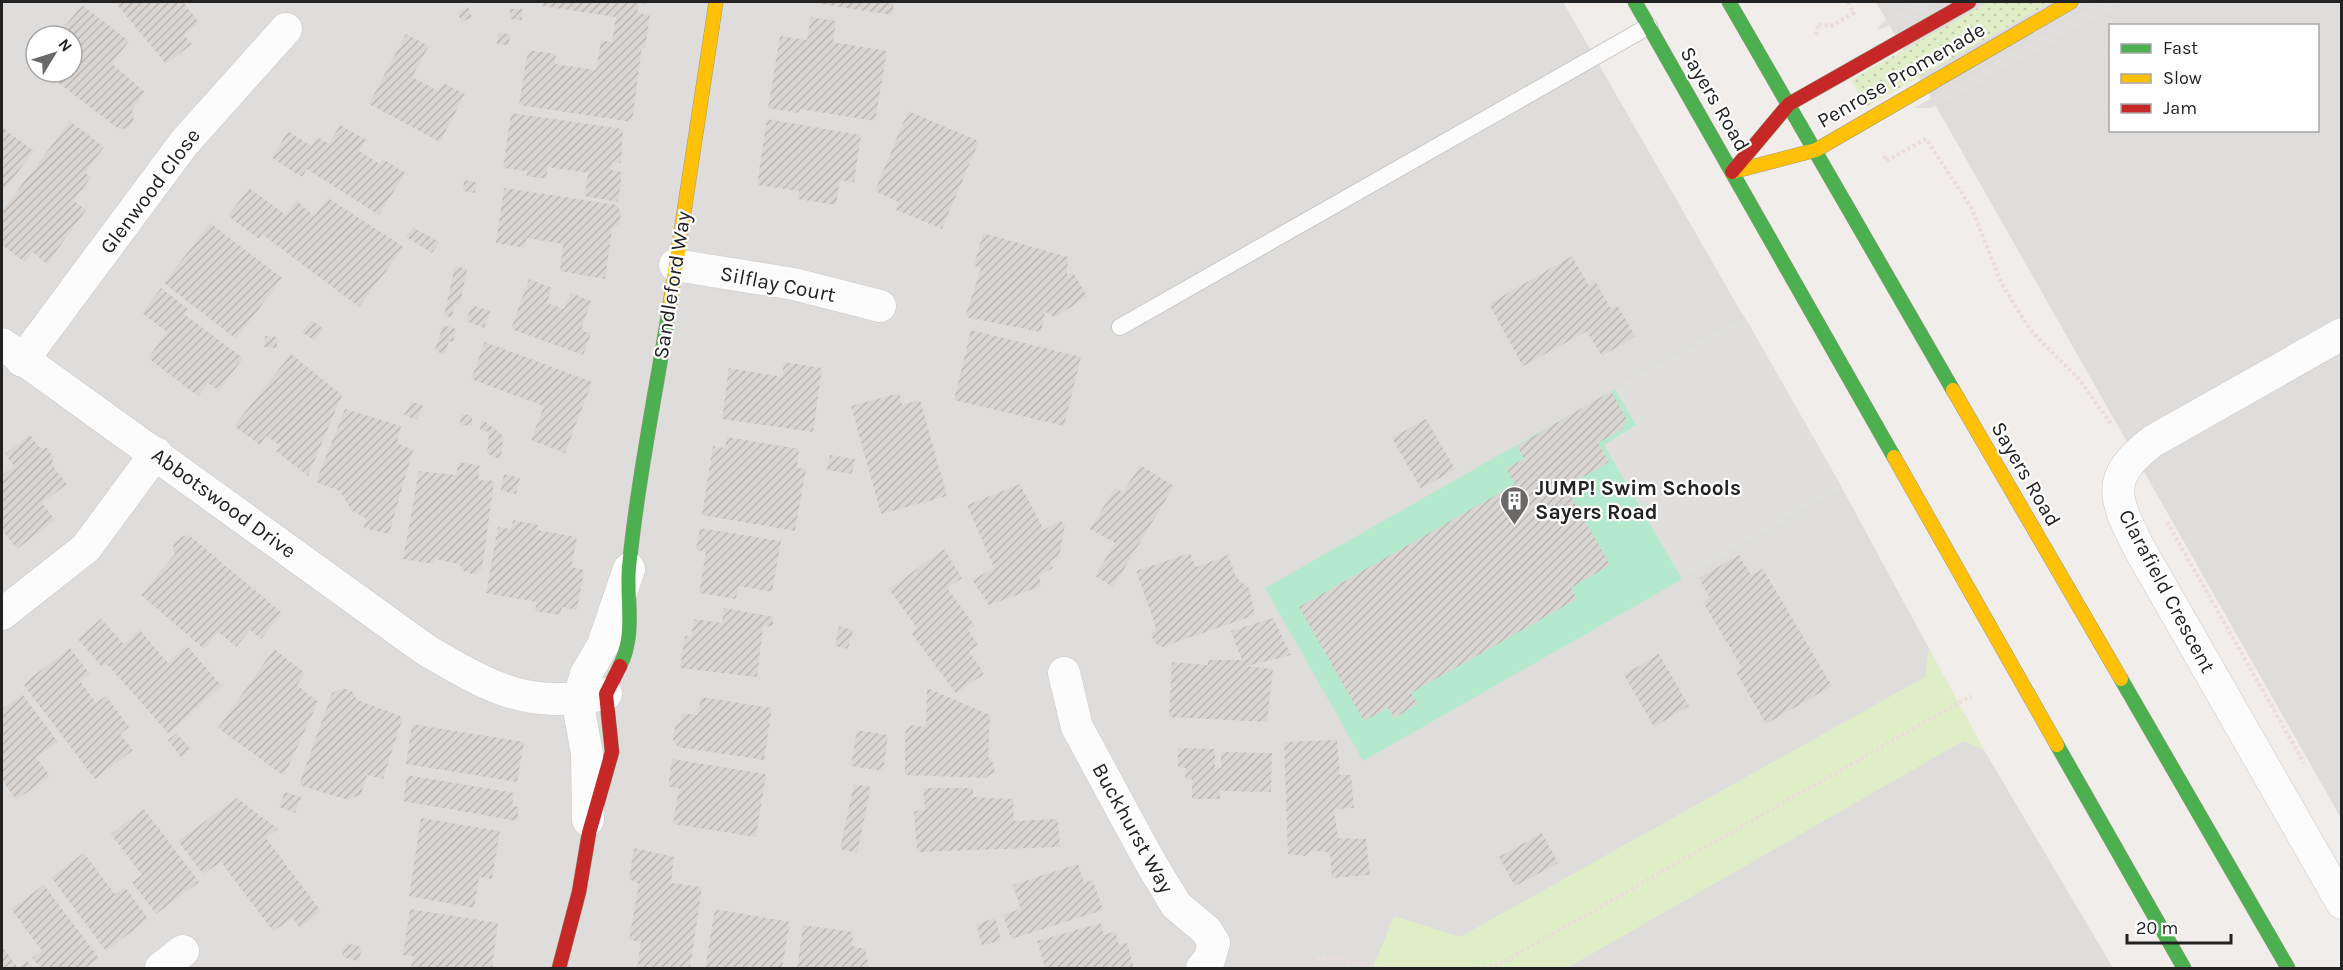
<svg xmlns="http://www.w3.org/2000/svg" width="2343" height="970" font-family="Karla,sans-serif">
<style>
.residential{fill:#dfdddc;fill-rule:evenodd}
.grass{fill:#e0eec8}
.garden{fill:url(#garden-dots)}
.pitch{fill:#b4e9cd}
.parking{fill:#e0dfde}
.building{fill:url(#building-hatch)}
.lines{fill:none;stroke-linecap:round;stroke-linejoin:round}
.lane-casing{stroke:#c9c8c6;stroke-width:18}
.street-casing{stroke:#c9c8c6;stroke-width:33}
.fast-casing{stroke:#9c9b80;stroke-width:15}
.slow-casing{stroke:#9c9b80;stroke-width:15}
.jam-casing{stroke:#9c9b80;stroke-width:15}
.path{stroke:#eddbdb;stroke-width:4;stroke-dasharray:3 3;stroke-linecap:butt}
.lane{stroke:#fdfcfc;stroke-width:16}
.street{stroke:#fdfcfc;stroke-width:32}
.fast{stroke:#4caf50;stroke-width:14}
.slow{stroke:#ffc107;stroke-width:14}
.jam{stroke:#c62828;stroke-width:14}
.labels{text-anchor:middle;stroke-width:4.5;stroke-linejoin:round;paint-order:stroke}
.street-label{font-size:21px;fill:#222;stroke:#fff}
.poi-label{font-size:21px;font-weight:bold;fill:#222;stroke:#fff;text-anchor:start}
</style>
<defs>
<pattern id="garden-dots" width="8" height="8" patternUnits="userSpaceOnUse" patternTransform="scale(1.5)"><rect width="8" height="8" fill="#e0eec8"/><path d="M2 2h.1M6 6h.1" fill="none" stroke="#c0ccac" stroke-width="1.8" stroke-linecap="round"/></pattern>
<pattern id="building-hatch" width="6" height="6" patternUnits="userSpaceOnUse" patternTransform="scale(1.5)"><rect width="6" height="6" fill="#d9d5d3"/><path d="M-1 1l2-2M0 6l6-6M5 7l2-2" fill="none" stroke="#bab7b5"/></pattern>
</defs>
<rect width="100%" height="100%" fill="#f0edea"/>
<!-- residential -->
<g class="residential">
<path d="M2,2H1563L1842,488L1984,750L2113,968H2ZM36,36H72V72H36Z"/>
<path d="M1876,2H2341V818L1949,129ZM2110,26H2318V130H2110Z"/>
</g>
<!-- grass -->
<polygon class="grass" points="1929,649 1984,750 1963,741 1567,968 1373,968 1394,916 1460,937 1925,677"/>
<!-- garden -->
<polygon class="garden" points="1989,2 2051,2 1866,107 1851,80"/>
<!-- pitch -->
<polygon class="pitch" points="1744,316 1842,488 1363,761 1265,588"/>
<!-- parking -->
<g class="parking">
<polygon points="1916,2 1938,2 1900,23 1876,30 1887,18"/>
<polygon points="2101,2 2122,2 1944,103 1930,108 1914,108"/>
<polygon points="1744,316 1842,488 1682,579 1604,445 1636,425 1615,389"/>
</g>
<!-- building -->
<g class="building">
<polygon points="115,2 183,2 199,23 184,35 192,44 166,64"/>
<polygon points="543,2 646,2 646,4 638,3 637,13 650,15 645,48 642,47 632,122 519,105 528,50 556,54 555,64 596,70 601,40 612,42 616,17 542,6"/>
<polygon points="808,2 894,2 892,15"/>
<polygon points="82,5 129,41 112,64 145,92 132,110 134,119 128,128 119,129 44,72 72,72 72,36 57,36"/>
<polygon points="468,7 472,17 462,22 457,13"/>
<polygon points="510,9 522,9 522,20 510,19"/>
<polygon points="811,17 836,21 833,42 887,51 875,121 800,109 799,113 768,108 780,36 807,40"/>
<polygon points="498,33 510,34 509,45 497,44"/>
<polygon points="406,34 429,46 412,77 438,91 443,83 465,94 440,142 369,104"/>
<polygon points="908,111 979,141 942,229 896,210 899,202 875,191"/>
<polygon points="511,113 623,129 621,163 612,162 611,170 622,172 618,202 585,196 588,173 548,167 546,179 527,176 527,171 503,168"/>
<polygon points="767,119 861,135 854,182 840,180 836,205 798,199 799,191 757,185"/>
<polygon points="70,121 104,147 85,173 91,177 74,201 86,210 47,264 33,252 25,262 2,245 2,211"/>
<polygon points="340,125 366,140 359,151 380,164 383,159 405,173 379,215 307,169 302,177 272,158 288,131 311,146 317,137 329,144"/>
<polygon points="2,127 34,151 2,192"/>
<polygon points="464,180 476,182 475,193 463,191"/>
<polygon points="249,188 286,215 296,200 314,216 328,198 404,247 359,307 262,234 259,239 228,216"/>
<polygon points="504,188 617,205 621,213 619,225 612,229 605,279 560,271 563,244 527,238 525,248 496,243"/>
<polygon points="210,223 282,278 236,339 164,283"/>
<polygon points="413,227 439,242 432,253 406,237"/>
<polygon points="983,233 1068,257 1067,275 1073,272 1087,297 1055,317 1045,312 1041,332 965,317 981,268 974,265"/>
<polygon points="1572,256 1589,286 1595,281 1611,309 1617,305 1635,336 1602,356 1587,331 1523,366 1489,304"/>
<polygon points="455,266 467,269 460,304 454,305 452,317 444,316"/>
<polygon points="529,279 552,288 547,303 564,309 571,293 591,301 581,330 591,334 583,355 511,329"/>
<polygon points="161,288 188,309 184,314 243,358 219,391 208,383 198,396 148,358 167,332 142,313"/>
<polygon points="472,305 490,311 484,328 466,321"/>
<polygon points="312,320 323,329 314,341 302,332"/>
<polygon points="443,325 456,329 453,342 449,341 444,355 435,350"/>
<polygon points="971,330 1081,357 1064,426 954,400"/>
<polygon points="265,336 277,337 277,348 264,347"/>
<polygon points="485,342 592,382 565,453 531,440 544,406 471,379"/>
<polygon points="291,354 342,395 308,476 276,451 281,446 266,436 260,445 234,426"/>
<polygon points="784,362 822,368 813,432 722,419 729,368 782,377"/>
<polygon points="1611,391 1626,418 1623,429 1598,443 1609,462 1566,487 1610,565 1571,588 1577,599 1411,693 1418,704 1394,718 1388,708 1364,721 1299,607 1515,484 1506,468 1524,459 1517,446"/>
<polygon points="899,393 902,405 920,400 947,496 881,514 851,406"/>
<polygon points="411,401 423,406 417,420 404,415"/>
<polygon points="345,409 401,426 397,443 413,450 389,534 364,528 366,518 352,511 340,491 316,482"/>
<polygon points="461,414 472,415 472,426 460,425"/>
<polygon points="482,419 503,436 501,460 487,454 489,432 480,430"/>
<polygon points="1426,419 1455,469 1421,489 1392,438"/>
<polygon points="30,435 40,448 47,448 53,457 52,465 67,484 42,503 55,520 17,549 2,530 2,475 14,466 5,454"/>
<polygon points="727,437 799,449 797,468 806,469 795,531 702,515 713,446 725,448"/>
<polygon points="830,455 855,459 852,474 827,470"/>
<polygon points="459,462 480,466 478,480 494,481 482,569 475,575 464,571 459,564 435,559 434,564 403,559 419,471 456,475"/>
<polygon points="1140,465 1174,486 1113,587 1095,576 1115,543 1090,529 1115,488 1123,492"/>
<polygon points="504,474 520,478 516,494 501,490"/>
<polygon points="1020,484 1044,530 1060,520 1065,525 1059,557 1050,561 1053,568 1039,575 1041,586 989,605 972,580 994,568 967,505"/>
<polygon points="513,520 538,525 537,530 577,537 571,567 584,570 577,610 562,607 560,615 535,611 537,602 486,593 498,527 511,529"/>
<polygon points="700,528 781,541 772,592 738,586 736,599 699,593 706,552 696,550"/>
<polygon points="189,535 282,613 261,639 250,630 236,647 218,632 204,649 141,595 175,554 173,545 180,537"/>
<polygon points="944,549 962,578 947,588 975,626 968,630 978,645 969,651 984,674 956,693 911,633 917,628 889,589"/>
<polygon points="1190,553 1196,567 1228,555 1236,577 1249,588 1255,615 1162,647 1155,643 1151,635 1156,627 1136,571"/>
<polygon points="1739,555 1751,575 1763,569 1832,686 1766,724 1736,672 1742,668 1703,602 1710,598 1699,578"/>
<polygon points="724,608 773,617 773,626 763,627 757,677 680,668 685,636 691,637 694,619 722,623"/>
<polygon points="1273,618 1291,655 1247,666 1273,669 1267,722 1169,717 1172,662 1208,665 1208,660 1242,660 1231,631"/>
<polygon points="101,619 124,644 140,630 168,663 187,646 222,686 168,733 106,663 102,667 78,639"/>
<polygon points="839,626 853,630 848,649 835,646"/>
<polygon points="70,648 90,674 80,681 96,703 106,696 129,727 120,734 133,750 95,779 23,684"/>
<polygon points="274,649 305,673 297,685 318,702 284,776 218,728"/>
<polygon points="1659,654 1689,706 1654,727 1624,675"/>
<polygon points="343,688 353,692 357,700 403,717 383,779 367,775 361,794 348,800 299,785 332,693"/>
<polygon points="927,688 990,715 988,757 993,763 995,772 985,778 905,775 905,732 911,725 926,727"/>
<polygon points="22,694 58,742 36,757 50,776 16,800 2,780 2,709"/>
<polygon points="701,697 772,708 764,760 678,747 673,740 675,727 681,721 682,713 698,715"/>
<polygon points="412,724 524,742 517,782 406,764"/>
<polygon points="857,730 888,735 883,771 851,766"/>
<polygon points="177,733 190,749 181,757 168,740"/>
<polygon points="1337,740 1340,775 1351,775 1354,808 1334,809 1338,838 1366,839 1370,875 1332,878 1330,852 1311,851 1305,856 1288,854 1284,742"/>
<polygon points="1178,748 1215,749 1215,768 1221,768 1221,752 1272,753 1271,792 1220,791 1220,799 1192,799 1192,779 1185,779 1186,768 1178,768"/>
<polygon points="672,759 766,774 756,837 673,824 679,788 668,787"/>
<polygon points="407,775 514,793 512,806 519,807 517,821 403,801"/>
<polygon points="854,784 871,787 857,853 840,849"/>
<polygon points="923,788 973,788 973,797 1013,799 1014,821 1058,819 1060,847 917,852 914,811 925,810"/>
<polygon points="285,792 301,797 295,813 279,807"/>
<polygon points="237,798 278,829 266,838 321,911 300,928 293,918 273,931 221,862 203,874 178,841"/>
<polygon points="144,809 199,882 156,914 132,882 142,875 111,834"/>
<polygon points="421,818 500,831 492,879 479,877 474,908 409,896"/>
<polygon points="1542,833 1558,863 1515,886 1499,857"/>
<polygon points="634,848 674,857 671,883 702,887 690,968 637,968 641,942 629,940 639,884 629,879"/>
<polygon points="84,853 115,894 125,887 148,919 106,951 51,877"/>
<polygon points="1078,864 1084,883 1093,880 1103,910 1011,939 1003,915 1021,909 1013,885"/>
<polygon points="44,885 99,958 85,968 41,968 32,958 42,951 11,909"/>
<polygon points="410,909 498,923 492,968 411,968 413,956 403,955"/>
<polygon points="715,909 790,922 782,968 705,968"/>
<polygon points="995,918 1001,940 982,946 976,924"/>
<polygon points="1101,923 1104,935 1115,931 1119,945 1127,943 1134,968 1045,968 1037,941"/>
<polygon points="803,925 853,932 852,946 865,949 869,968 797,968"/>
<polygon points="345,943 362,947 359,961 342,957"/>
<polygon points="2,946 18,968 27,961 33,968 2,968"/>
</g>
<g class="lines">
<defs>
<polyline id="lane" points="1120,327 1649,26"/>
<g id="street">
<polyline points="675,265 794,284 880,306"/>
<path d="M2342,334L2153,441C2104,478 2114,498 2139,548L2342,903"/>
<path d="M2,344L426,650C493,689 526,709 606,694"/>
<polyline points="22,361 184,143 286,29"/>
<polyline points="2,614 86,548 156,453"/>
<polyline points="1064,673 1077,727 1149,860 1176,905 1206,930 1214,943 1209,960 1202,968"/>
<polyline points="588,820 587,754 579,710 580,695 586,674 603,645 629,569"/>
<polyline points="161,968 183,951"/>
</g>
<g id="fast">
<polyline points="1635,2 1894,457"/>
<polyline points="1729,2 1953,390"/>
<path d="M620,666C636,633 626,601 629,567C638,479 656,391 670,304"/>
<polyline points="2121,679 2288,968"/>
<polyline points="2057,745 2184,968"/>
</g>
<g id="slow">
<polyline points="1732,172 1816,150 2071,2"/>
<polyline points="670,304 716,2"/>
<polyline points="1953,390 2121,679"/>
<polyline points="1894,457 2057,745"/>
</g>
<g id="jam">
<polyline points="1732,172 1789,104 1969,2"/>
<polyline points="559,968 579,892 589,833 612,752 606,694 620,666"/>
</g>
</defs>
<!-- lane casing -->
<use href="#lane" class="lane-casing"/>
<!-- street casing -->
<use href="#street" class="street-casing"/>
<!-- fast casing -->
<use href="#fast" class="fast-casing"/>
<!-- slow casing -->
<use href="#slow" class="slow-casing"/>
<!-- jam casing -->
<use href="#jam" class="jam-casing"/>
<!-- path -->
<g class="path">
<polyline points="1816,35 1818,24 1831,26 1854,13 1848,2"/>
<polyline points="1884,156 1886,161 1926,139 1971,207 2001,282 2017,309 2032,332 2078,378 2111,424"/>
<polyline points="2167,522 2304,763"/>
<polyline points="1317,959 1336,958 1378,968"/>
<polyline points="1477,968 1498,965 1971,696"/>
</g>
<!-- lane -->
<use href="#lane" class="lane"/>
<!-- street -->
<use href="#street" class="street"/>
<!-- fast -->
<use href="#fast" class="fast"/>
<!-- slow -->
<use href="#slow" class="slow"/>
<!-- jam -->
<use href="#jam" class="jam"/>
</g>
<!-- icons -->
<defs>
<symbol id="building-pin" viewBox="-11 -11 22 30"><path d="M0 17L-7.5 6A9.5 9.5 0 1 1 7.5 6Z" fill="#6a6968" stroke="#fff"/><path d="M-4-6H4V6H1V3H-1V6H-4ZM-2.5-4.3h1.7v1.8h-1.7ZM.8-4.3h1.7v1.8H.8ZM-2.5-1h1.7V.8h-1.7ZM.8-1h1.7V.8H.8Z" fill="#fff"/></symbol>
</defs>
<g fill-rule="evenodd">
<use href="#building-pin" x="1498" y="484" width="33" height="45"/>
</g>
<g class="labels">
<!-- street labels -->
<g class="street-label">
<text transform="translate(1901 75) rotate(-30)" y="7">Penrose Promenade</text>
<text transform="translate(1715 99) rotate(60)" y="7">Sayers Road</text>
<text transform="translate(150 191) rotate(-53)" y="7">Glenwood Close</text>
<text transform="translate(778 284) rotate(11)" y="7">Silflay Court</text>
<text transform="translate(672 285) rotate(-81)" y="7">Sandleford Way</text>
<text transform="translate(2026 474) rotate(60)" y="7">Sayers Road</text>
<text transform="translate(224 503) rotate(36)" y="7">Abbotswood Drive</text>
<text transform="translate(2167 591) rotate(62)" y="7">Clarafield Crescent</text>
<text transform="translate(1133 828) rotate(61)" y="7">Buckhurst Way</text>
</g>
<!-- poi labels -->
<g class="poi-label">
<text x="1535" y="495">JUMP! Swim Schools<tspan x="1535" dy="24">Sayers Road</tspan></text>
</g>
</g>
<!-- border -->
<rect width="2343" height="970" fill="none" stroke="#222222" stroke-width="6"/>
<!-- legend -->
<rect x="2109" y="24" width="210" height="108" fill="#ffffff" stroke="#a7a7a7" stroke-width="1.5"/>
<rect x="2121" y="44" width="30" height="9" fill="#4caf50" stroke="#a7a7a7" stroke-width="1.5"/>
<text x="2163" y="54" font-size="18" fill="#222222">Fast</text>
<rect x="2121" y="74" width="30" height="9" fill="#ffc107" stroke="#a7a7a7" stroke-width="1.5"/>
<text x="2163" y="84" font-size="18" fill="#222222">Slow</text>
<rect x="2121" y="104" width="30" height="9" fill="#c62828" stroke="#a7a7a7" stroke-width="1.5"/>
<text x="2163" y="114" font-size="18" fill="#222222">Jam</text>
<!-- north arrow -->
<g transform="translate(54 54) rotate(52)"><circle r="28" fill="#ffffff" stroke="#a7a7a7" stroke-width="1.5"/>
<path d="M0-4.5L10 22L0 15L-10 22Z" fill="#6a6968"/>
<text y="-9" font-size="16" font-weight="bold" text-anchor="middle" fill="#222222">N</text>
</g>
<!-- scale -->
<path d="M2127 934v9h104v-9" fill="none" stroke="#222222" stroke-width="3"/>
<text x="2136" y="934" font-size="18" fill="#222222" stroke="#ffffff" stroke-width="4.5" paint-order="stroke">20 m</text>
</svg>
